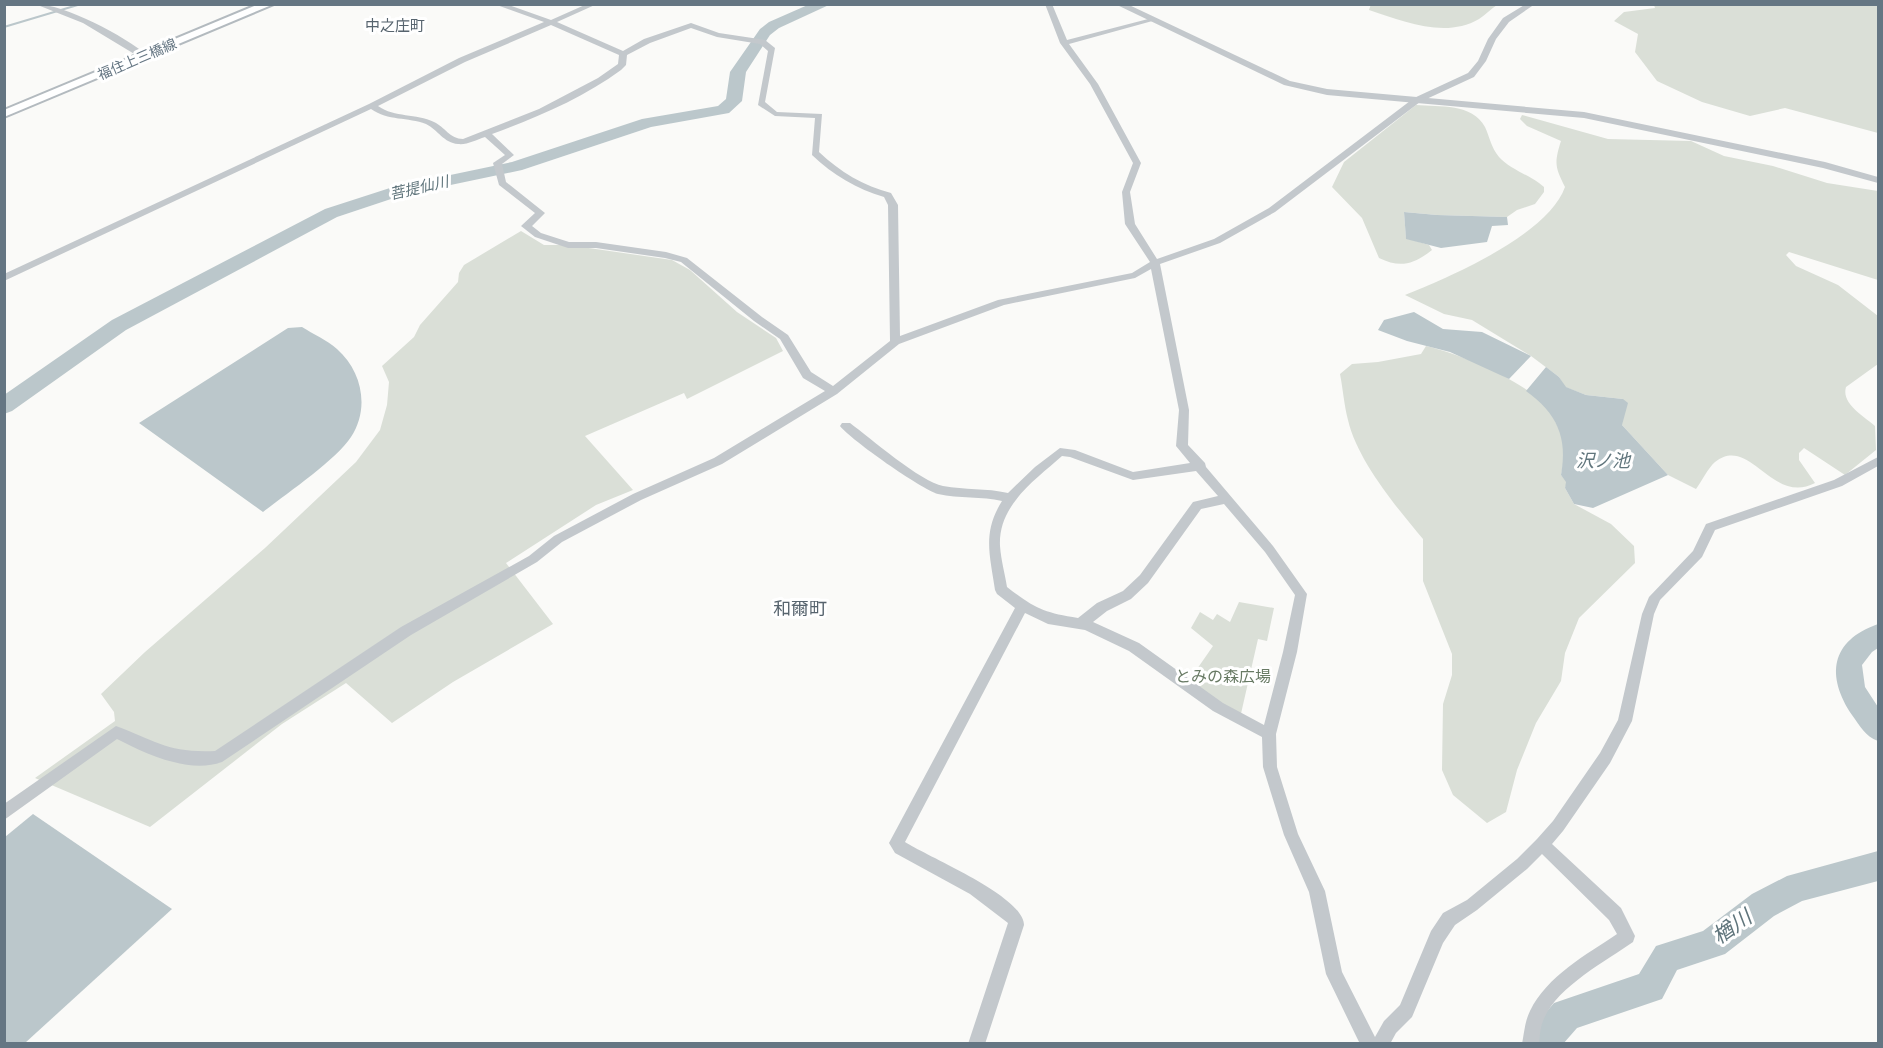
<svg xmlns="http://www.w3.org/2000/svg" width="1883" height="1048" font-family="Signika,'Noto Sans JP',sans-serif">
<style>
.green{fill:#dadfd7}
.water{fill:#bbc7cb}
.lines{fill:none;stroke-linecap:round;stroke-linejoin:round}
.stream{stroke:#bbc7cb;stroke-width:2}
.river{fill:#bbc7cb;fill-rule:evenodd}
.secondary-casing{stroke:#b3babf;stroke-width:4}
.minor{fill:#c3c8cc;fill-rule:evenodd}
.tertiary{fill:#c3c8cc;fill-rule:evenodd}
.secondary{fill:#fff;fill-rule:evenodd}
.labels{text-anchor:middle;stroke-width:6;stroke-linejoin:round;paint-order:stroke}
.far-street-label{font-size:14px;fill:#657683;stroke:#fff}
.far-neighbourhood-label{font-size:15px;fill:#57646e;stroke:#fff}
.far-water-label{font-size:15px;font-style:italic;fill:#60757c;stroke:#fff}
.park-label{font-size:16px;fill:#687a64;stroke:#fff}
.water-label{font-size:18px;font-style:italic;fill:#60757c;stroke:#fff}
.neighbourhood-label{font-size:18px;fill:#57646e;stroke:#fff}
.near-water-label{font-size:21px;font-style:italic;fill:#60757c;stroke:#fff}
</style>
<rect width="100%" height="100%" fill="#fafaf8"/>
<!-- green -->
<g class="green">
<path d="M1371,4H1497V5C1491,9 1485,15 1479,19C1445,39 1403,21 1369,10Z"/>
<polygon points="1654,5 1878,5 1878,133 1785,108 1750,116 1702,102 1657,81 1635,52 1638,34 1614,21 1624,12 1655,8"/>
<path d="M1416,105C1440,107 1472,103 1485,127C1490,138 1491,147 1499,157C1509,168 1526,174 1539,183L1544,187V192L1535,204L1517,210L1507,217L1437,215L1404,212L1406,238L1429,245L1432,250C1413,265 1400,268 1379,258L1362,218L1332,187L1344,162Z"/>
<path d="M1522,115L1608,139L1691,141L1724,156L1773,166L1827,183L1878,191V280L1789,252L1786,255L1796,266L1838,285L1878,316V364L1846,387C1841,404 1864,416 1875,426L1876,450L1845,475L1804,448L1799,453V460L1815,483C1772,506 1750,434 1715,462C1708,468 1702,481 1696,489L1668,475L1622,425L1623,399L1586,395L1565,387L1559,377L1531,356L1472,320L1444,314L1405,295C1450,277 1548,235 1565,187C1555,167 1554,163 1561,141L1527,126L1520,119Z"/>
<polygon points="521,231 544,245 568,245 672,260 690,270 737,312 776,338 783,351 687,399 684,393 585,436 633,490 596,505 506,563 553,624 453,682 392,723 346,683 282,724 150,827 35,778 115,721 114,712 101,694 145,652 265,548 356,462 380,430 387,405 389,382 382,366 414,337 420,325 458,282 459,273 464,265"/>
<path d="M1426,346C1460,354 1517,378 1542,402C1549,409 1558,425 1561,434C1566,447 1564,461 1561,475L1567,482L1565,488L1574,504L1611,524L1634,546L1635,563L1579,618L1565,653L1561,681L1536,723L1517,770L1506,812L1487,823L1453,795L1442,770L1443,704L1452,675V654L1423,581V539C1397,508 1357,460 1348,420C1344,405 1343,389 1340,374L1352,364L1378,362L1421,354Z"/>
<polygon points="1239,602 1274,608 1267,641 1258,639 1240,718 1188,682 1213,646 1191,628 1200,612 1213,620 1217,614 1230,622"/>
</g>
<!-- water -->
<g class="water">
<polygon points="1404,212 1437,215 1507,217 1508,225 1492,226 1487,242 1441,248 1406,239"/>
<polygon points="1414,312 1443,329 1482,332 1531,356 1509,379 1450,352 1407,341 1378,330 1384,320"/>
<path d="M302,327C313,334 327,340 337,349C362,371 370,408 351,437C336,460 286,494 263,512L139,423L288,328Z"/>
<path d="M1546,367L1559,377L1566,387L1586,395L1623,399L1628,403L1622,425L1668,475L1593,508L1574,504L1565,488L1566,482L1561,475C1568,438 1557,413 1526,391Z"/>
<polygon points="33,814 172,909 25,1043 5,1043 5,837"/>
</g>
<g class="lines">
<!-- stream -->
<polyline class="stream" points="4,27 81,4"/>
<!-- river -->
<g class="river">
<polygon points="810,4 831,4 779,28 770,35 746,72 742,101 729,113 651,127 522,170 403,195 337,217 126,330 12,411 4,414 4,395 112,320 325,209 393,187 512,162 642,119 718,106 726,99 730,72 760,29 769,22"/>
<path d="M1878,624V648L1872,652L1862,665L1865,687L1878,707V741C1865,736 1860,726 1852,715C1826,676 1830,641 1878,624Z"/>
<polygon points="1878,851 1878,881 1802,901 1774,916 1725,954 1677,970 1662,999 1577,1028 1563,1044 1524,1044 1529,1032 1554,1003 1639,974 1656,946 1703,931 1752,894 1787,876"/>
</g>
<defs>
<polygon id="secondary" points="259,4 274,4 4,117 4,110"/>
</defs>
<!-- secondary casing -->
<use href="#secondary" class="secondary-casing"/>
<!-- minor -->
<g class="minor">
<path d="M35,4C64,4 125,36 148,56L141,58L83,23Z"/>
<path d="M494,4H506L551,20L587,4H597L557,22L623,51L644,39L691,23L719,33L765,40L775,48L765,102L777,112L822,114L819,152C840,172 864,186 891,193L898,205L900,336L998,300L1132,273L1150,262L1125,224L1122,192L1133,163L1090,84L1060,43L1045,4H1052L1067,40L1152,18L1156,20L1069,44L1098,84L1141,163L1130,192L1135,224L1157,259L1214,239L1269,208L1414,98L1468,73L1478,61L1488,39L1503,18L1526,4H1535L1509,22L1496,39L1486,61L1474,77L1420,102L1275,212L1220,243L1160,264L1189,410L1188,445L1205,463L1206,467L1273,546L1307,594L1297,652L1276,734L1277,767L1298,834L1325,891L1342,972L1375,1037L1384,1021L1400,1005L1431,931L1443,913L1467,900L1517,859L1537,839L1553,821L1600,753L1618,720L1642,614L1649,597L1693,551L1706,524L1834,480L1878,457V466L1842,486L1715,530L1702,557L1660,600L1654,614L1632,721L1610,763L1563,831L1552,844L1621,908L1635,936L1633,942C1606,961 1555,988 1543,1021C1540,1028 1540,1036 1539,1044H1522C1524,1033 1525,1021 1530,1011C1547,976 1586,955 1617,934L1609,920L1542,854L1527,869L1477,910L1455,925L1443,943L1412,1017L1396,1033L1390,1044H1360L1326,974L1309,892L1284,835L1263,767L1262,737L1213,711L1129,651L1085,630L1048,624L1025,613L905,842C928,857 1024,896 1024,925L985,1044H968L1008,923L970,894L895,853L889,843L1015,608L997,594L995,590C990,555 982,533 1002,501C982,496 959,499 938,494C921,489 851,440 840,426L842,423H850C870,438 921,482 943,486C965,490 986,488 1008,493L1035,467L1060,448L1075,450L1133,472L1190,463L1176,446L1179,410L1151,269L1135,278L1004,305L899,344L837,394L722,464L641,500L562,542L537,562L411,635L222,762C189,774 146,754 117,739L4,820V804L116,726C156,741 168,753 215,751L401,627L529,556L554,536L633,494L714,458L825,391L803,378L780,339L754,321L681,262L665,258L596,248H568L535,237L521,226L535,213L499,185L493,163L505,155L485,137C476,140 467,145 458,144C444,143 438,130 426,124C408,117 388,121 371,109L4,281V274L369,104L459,58L544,22ZM551,25L619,55L618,64L598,78L539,109L463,139C450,139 445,127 434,122C416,113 395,118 378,106L465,62ZM691,28L717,37L760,44L768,51L758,105L775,116L815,118L812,155C833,175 857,189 884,197L888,205L890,341L833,386L811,372L788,335L762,317L687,258L666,252L596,242H569L541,233L532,226L545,213L506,182L502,164L514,155L492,134C536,118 583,98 621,70L626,65L627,55L650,43ZM1062,456L1070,457L1133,480L1196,471L1218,496L1193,502L1140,575L1123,591L1097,603L1078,618C1044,613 1034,608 1007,587C1005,574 1001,560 1000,546C998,505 1035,480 1062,456ZM1224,504L1265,552L1295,595L1283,652L1264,725L1223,703L1139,643L1093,622L1107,611L1131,599L1148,583L1201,509Z"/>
</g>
<!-- tertiary -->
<polygon class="tertiary" points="1115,4 1127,4 1290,81 1327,89 1584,112 1825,162 1878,177 1878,183 1823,168 1584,118 1327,95 1284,85"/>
<!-- secondary -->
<use href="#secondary" class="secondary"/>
</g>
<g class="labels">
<!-- far-street labels -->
<g class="far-street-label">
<text transform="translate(137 59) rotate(-23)" y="5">福住上三橋線</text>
</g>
<!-- far-neighbourhood labels -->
<g class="far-neighbourhood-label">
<text x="395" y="31">中之庄町</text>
</g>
<!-- far-water labels -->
<g class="far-water-label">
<text transform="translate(419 188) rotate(-13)" y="5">菩提仙川</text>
</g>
<!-- park labels -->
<g class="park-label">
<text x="1223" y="682">とみの森広場</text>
</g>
<!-- water labels -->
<g class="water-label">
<text x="1603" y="467">沢ノ池</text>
</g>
<!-- neighbourhood labels -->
<g class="neighbourhood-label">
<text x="800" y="615">和爾町</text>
</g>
<!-- near-water labels -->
<g class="near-water-label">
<text transform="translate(1732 927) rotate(-35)" y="7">楢川</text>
</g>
</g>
<!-- border -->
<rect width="1883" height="1048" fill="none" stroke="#657683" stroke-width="12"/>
</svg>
